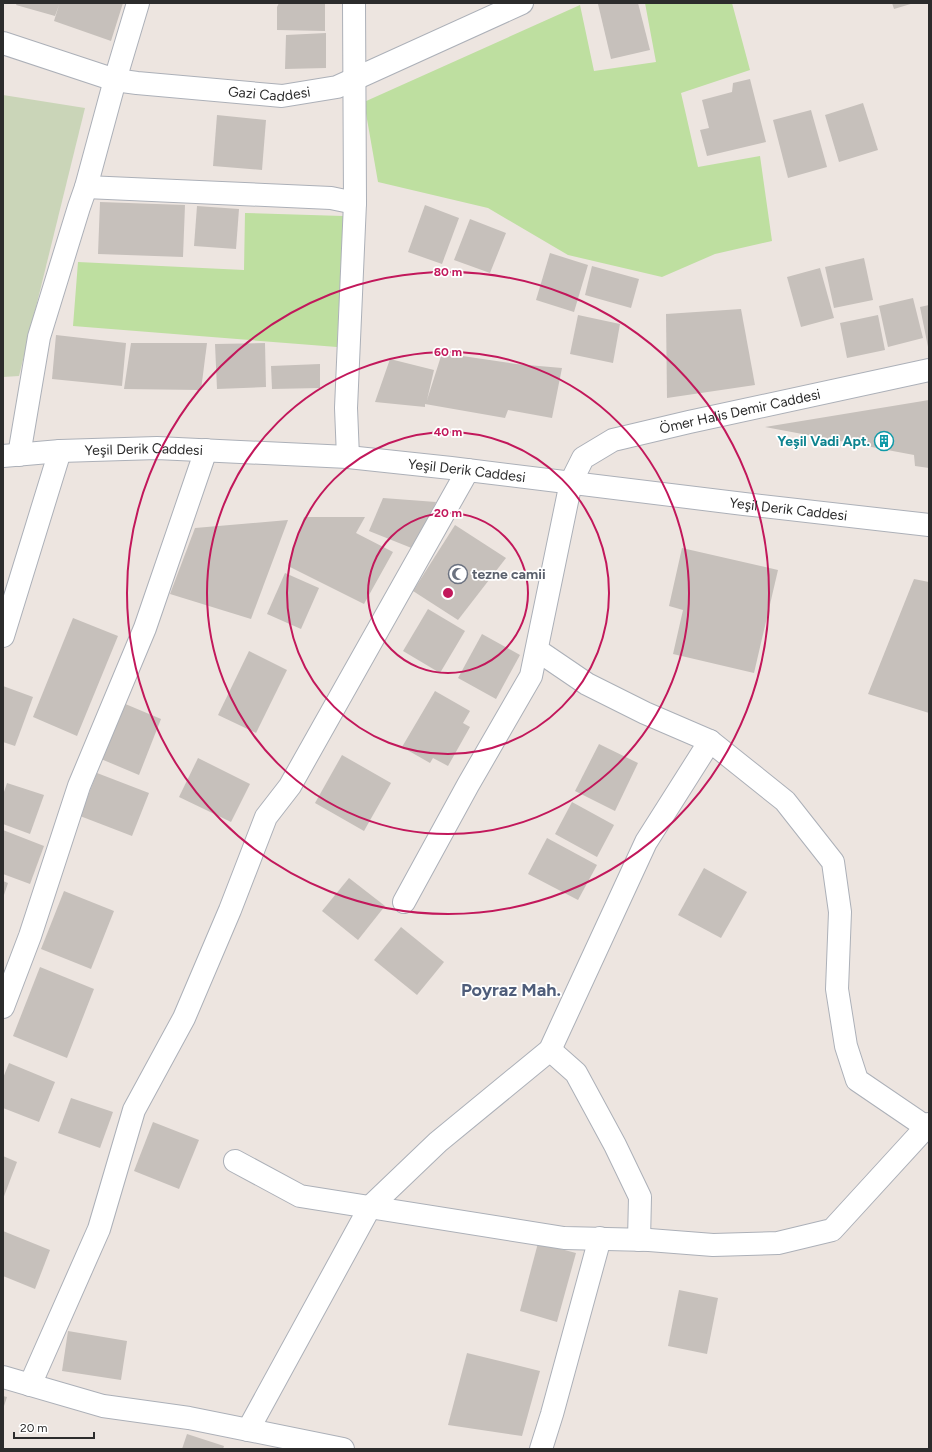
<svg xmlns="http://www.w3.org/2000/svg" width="932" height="1452" font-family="Figtree,sans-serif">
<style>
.green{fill:#bedfa0}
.cemetery{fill:#cad5b8}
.building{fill:#c6c0bb}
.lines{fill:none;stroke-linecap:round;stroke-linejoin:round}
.street-casing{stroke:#acb0b8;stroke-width:24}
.secondary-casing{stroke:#acb0b8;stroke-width:24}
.street{stroke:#fff;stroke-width:22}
.secondary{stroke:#fff;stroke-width:22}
.ring{fill:none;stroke:#c2185b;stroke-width:2}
.labels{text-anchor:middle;stroke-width:3.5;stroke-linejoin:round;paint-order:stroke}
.street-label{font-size:14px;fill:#2c2c2c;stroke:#fff}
.culture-label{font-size:14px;font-weight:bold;fill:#0d838f;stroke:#fff;text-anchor:end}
.worship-label{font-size:14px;font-weight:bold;fill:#5b616d;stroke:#fff;text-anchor:start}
.district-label{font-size:18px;font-weight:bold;fill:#4f5d7a;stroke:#fff}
.centre{fill:#c2185b;stroke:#fff;stroke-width:2}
.ring-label{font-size:12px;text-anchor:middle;font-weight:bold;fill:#c2185b;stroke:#fff;stroke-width:3.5;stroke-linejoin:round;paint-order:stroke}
</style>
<rect width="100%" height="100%" fill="#ede5e0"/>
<!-- green -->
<g class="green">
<polygon points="645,3 732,3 750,70 681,93 698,167 760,156 772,241 715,254 662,277 568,255 488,208 378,182 364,102 580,5 594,71 656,62"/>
<polygon points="245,213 343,216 337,347 73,326 78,262 244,270"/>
</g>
<!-- cemetery -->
<polygon class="cemetery" points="3,95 85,108 19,376 3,377"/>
<!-- building -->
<g class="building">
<polygon points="17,3 123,3 111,41 54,21 59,5 55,16 16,5"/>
<polygon points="279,3 325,3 325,31 277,30 277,7"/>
<polygon points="602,3 638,3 650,50 611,59 598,4"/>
<polygon points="892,3 914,3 894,9"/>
<polygon points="326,33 326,68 285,69 286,35"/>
<polygon points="750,79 766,142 707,156 700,130 709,128 702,100 732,92 733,83"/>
<polygon points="863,103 878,150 839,162 825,115"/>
<polygon points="811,110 827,167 788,178 773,120"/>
<polygon points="217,115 266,120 262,170 213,166"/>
<polygon points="100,202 185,205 183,257 98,254"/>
<polygon points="425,205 459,218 442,264 408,252"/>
<polygon points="197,206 239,209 236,249 194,246"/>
<polygon points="470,219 506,233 490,273 454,260"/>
<polygon points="550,253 588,265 574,312 536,300"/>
<polygon points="864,258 873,300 834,308 825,267"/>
<polygon points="592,266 639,279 631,308 585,295"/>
<polygon points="820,268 834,318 801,327 787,277"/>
<polygon points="913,298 923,338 888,347 879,306"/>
<polygon points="929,305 929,347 928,347 920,307"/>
<polygon points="741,309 755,385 667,398 666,314"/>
<polygon points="578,315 620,324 613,363 570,354"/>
<polygon points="878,315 885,350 847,358 840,323"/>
<polygon points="56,335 126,343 122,386 52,379"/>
<polygon points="131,343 207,343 201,390 124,389"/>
<polygon points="265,343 266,387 217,389 215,344"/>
<polygon points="442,353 516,364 562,368 552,418 508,410 505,418 425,404 425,407 375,402 390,359 434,370 427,400"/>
<polygon points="320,364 320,388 272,389 271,366"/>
<polygon points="929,400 929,468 915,466 914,455 765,427"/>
<polygon points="383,498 436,502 414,549 369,531"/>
<polygon points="304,517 365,517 356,533 393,552 364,604 288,566"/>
<polygon points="288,520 251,619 170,594 195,528"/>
<polygon points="455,525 506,558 458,620 413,591"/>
<polygon points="682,548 778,570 754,673 673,654 683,610 669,606"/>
<polygon points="285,573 319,588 301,629 267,614"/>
<polygon points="914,579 929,582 929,713 868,694"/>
<polygon points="428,609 465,631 440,673 403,651"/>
<polygon points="73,618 118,636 77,736 33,717"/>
<polygon points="482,634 520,655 496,699 458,678"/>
<polygon points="249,651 287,670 256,733 218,715"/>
<polygon points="3,686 33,697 15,746 3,742"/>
<polygon points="435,691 470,711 463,723 470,727 448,766 433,758 430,763 402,747"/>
<polygon points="123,703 161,719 139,775 101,759"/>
<polygon points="599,744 638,763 615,811 575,791"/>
<polygon points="342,755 391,783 364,831 315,803"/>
<polygon points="198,758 250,784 231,822 179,797"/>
<polygon points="97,773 149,793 132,836 80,816"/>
<polygon points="7,783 44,795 30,834 3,824 3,795"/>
<polygon points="572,802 614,825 597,857 555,834"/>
<polygon points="3,830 44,846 30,884 3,874"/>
<polygon points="547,838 597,865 578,900 528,874"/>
<polygon points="704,868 747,892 721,938 678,915"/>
<polygon points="349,878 385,906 358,940 322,911"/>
<polygon points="3,881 8,883 3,898"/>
<polygon points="64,891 114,911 91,969 41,949"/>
<polygon points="401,927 444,962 417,995 374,960"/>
<polygon points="40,967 94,989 67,1058 13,1036"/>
<polygon points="9,1063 55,1082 39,1122 3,1108 3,1078"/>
<polygon points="71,1098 113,1112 100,1148 58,1133"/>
<polygon points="153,1122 199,1140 179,1189 134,1171"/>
<polygon points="3,1156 17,1162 3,1199"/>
<polygon points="3,1231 50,1250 35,1289 3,1276"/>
<polygon points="538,1243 576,1253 557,1322 520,1311"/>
<polygon points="679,1290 718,1298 707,1354 668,1346"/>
<polygon points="68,1331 127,1341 121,1380 62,1371"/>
<polygon points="467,1353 540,1371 522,1436 448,1425"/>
<polygon points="3,1396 7,1397 3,1409"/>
<polygon points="187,1434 224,1446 223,1449 182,1449"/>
</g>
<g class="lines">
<defs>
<g id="street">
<polyline points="86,187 331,198 355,203"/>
<polyline points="19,455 39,337 79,207 86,187 115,80 138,3"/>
<polyline points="348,457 346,408 355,203 354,3"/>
<polyline points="3,636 60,451"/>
<polyline points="537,650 587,684 645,713 710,741 785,801 833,862 840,912 837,989 846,1046 857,1080 926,1127"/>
<polyline points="404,902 468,785 531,676 571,482"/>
<polyline points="3,1007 30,936 79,786 145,628 206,450"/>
<polyline points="550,1050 576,1073 615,1145 640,1197 639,1240"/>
<polyline points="235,1161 300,1196 564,1238 649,1240 713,1245 778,1243 832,1230 929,1124"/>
<polyline points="3,1377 103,1406 189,1418 343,1449"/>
<polyline points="30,1385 99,1229 134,1110 184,1018 230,910 266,817 290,786 468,470"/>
<polyline points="248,1430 370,1207 438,1142 550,1050 646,842 710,741"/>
<polyline points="541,1449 552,1414 600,1238"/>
</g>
<g id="secondary">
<path id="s1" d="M3,43L115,80L137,83L282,96L337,87L522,3"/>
<path id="s2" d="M3,456L60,451L157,448L348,457L451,468L744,504L929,525"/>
<path id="s3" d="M571,482L583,458L613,440L689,422L929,370"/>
</g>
</defs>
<!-- street casing -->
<use href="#street" class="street-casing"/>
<!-- secondary casing -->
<use href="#secondary" class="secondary-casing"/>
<!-- street -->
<use href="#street" class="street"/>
<!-- secondary -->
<use href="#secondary" class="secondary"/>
</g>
<!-- distance rings -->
<g class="ring">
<circle cx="448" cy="593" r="80"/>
<circle cx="448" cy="593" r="161"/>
<circle cx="448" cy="593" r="241"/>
<circle cx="448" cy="593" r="321"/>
</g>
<!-- icons -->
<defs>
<symbol id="building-ring" viewBox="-11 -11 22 22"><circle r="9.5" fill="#fff" stroke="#0f9aa8" stroke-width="1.5"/><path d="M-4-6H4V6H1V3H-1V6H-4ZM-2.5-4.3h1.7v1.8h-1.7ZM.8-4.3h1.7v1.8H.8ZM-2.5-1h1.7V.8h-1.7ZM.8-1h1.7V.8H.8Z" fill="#0f9aa8"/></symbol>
<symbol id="mosque-ring" viewBox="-11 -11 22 22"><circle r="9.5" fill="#fff" stroke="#6b7280" stroke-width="1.5"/><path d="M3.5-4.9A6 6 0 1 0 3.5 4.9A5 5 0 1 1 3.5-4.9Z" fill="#6b7280"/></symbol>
</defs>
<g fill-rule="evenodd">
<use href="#building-ring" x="873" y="430" width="22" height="22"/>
<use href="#mosque-ring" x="447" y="563" width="22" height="22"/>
</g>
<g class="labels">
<!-- street labels -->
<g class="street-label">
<text dy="5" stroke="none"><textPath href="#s1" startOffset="273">Gazi Caddesi</textPath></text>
<text dy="5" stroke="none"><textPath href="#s3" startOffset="192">Ömer Halis Demir Caddesi</textPath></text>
<text dy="5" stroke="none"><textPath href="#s2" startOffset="141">Yeşil Derik Caddesi</textPath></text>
<text dy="5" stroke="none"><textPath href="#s2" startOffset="465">Yeşil Derik Caddesi</textPath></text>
<text dy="5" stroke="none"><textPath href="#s2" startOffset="789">Yeşil Derik Caddesi</textPath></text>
</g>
<!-- culture labels -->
<g class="culture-label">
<text x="870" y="446">Yeşil Vadi Apt.</text>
</g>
<!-- worship labels -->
<g class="worship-label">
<text x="472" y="579">tezne camii</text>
</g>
<!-- district labels -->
<g class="district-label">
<text x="511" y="996">Poyraz Mah.</text>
</g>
</g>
<circle cx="448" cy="593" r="6" class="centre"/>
<g class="ring-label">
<text x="448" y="276">80 m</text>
<text x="448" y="356">60 m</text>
<text x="448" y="436">40 m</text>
<text x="448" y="517">20 m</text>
</g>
<!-- border -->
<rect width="932" height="1452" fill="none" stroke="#2c2c2c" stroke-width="8"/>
<!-- scale -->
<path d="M14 1432v6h80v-6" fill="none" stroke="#2c2c2c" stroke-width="2"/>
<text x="20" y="1432" font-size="12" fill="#2c2c2c" stroke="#ffffff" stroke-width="3" paint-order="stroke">20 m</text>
</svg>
